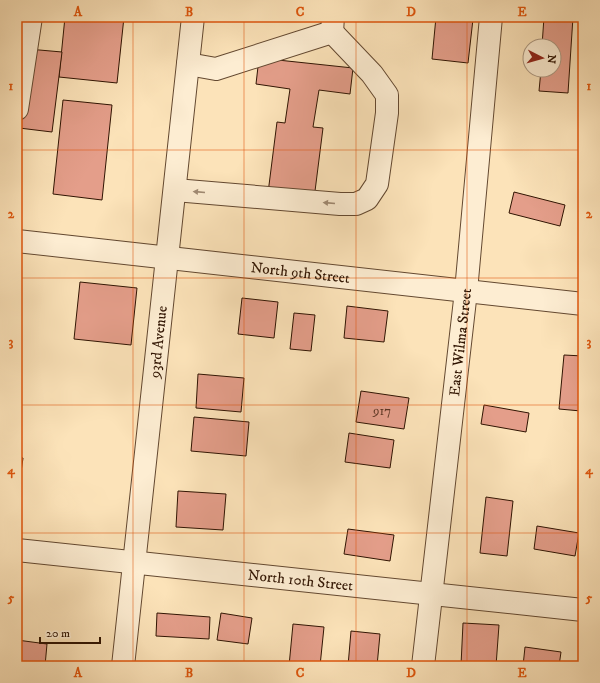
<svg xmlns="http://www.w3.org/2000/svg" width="600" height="683" font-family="'IM FELL DW Pica',serif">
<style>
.building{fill:#e49e8a;stroke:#301402}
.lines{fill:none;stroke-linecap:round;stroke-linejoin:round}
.minor-casing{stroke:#634830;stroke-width:24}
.minor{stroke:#fdedd2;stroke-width:22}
.oneway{fill:#a18b74}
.grid{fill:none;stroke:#df560c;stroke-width:1;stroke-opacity:0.55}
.labels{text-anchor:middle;stroke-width:3.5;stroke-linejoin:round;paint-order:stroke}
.number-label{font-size:13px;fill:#5d3624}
.street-label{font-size:15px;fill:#301402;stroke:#fdedd2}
.neatline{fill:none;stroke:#df560c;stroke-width:1.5}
.grid-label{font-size:13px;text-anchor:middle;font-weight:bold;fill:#df560c}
</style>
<rect width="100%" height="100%" fill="#fce3b9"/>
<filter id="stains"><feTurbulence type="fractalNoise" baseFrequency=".005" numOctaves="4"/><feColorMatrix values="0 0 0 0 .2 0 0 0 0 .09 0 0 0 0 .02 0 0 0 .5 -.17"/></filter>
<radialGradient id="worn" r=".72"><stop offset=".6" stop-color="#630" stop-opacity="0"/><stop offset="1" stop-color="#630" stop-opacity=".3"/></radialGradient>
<!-- building -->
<g class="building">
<polygon points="65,17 124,17 117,83 59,77"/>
<polygon points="436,17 473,19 468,63 432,59"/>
<polygon points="544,17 573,17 568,93 539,91 541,70 554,70 554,46 542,46"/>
<polygon points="28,49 62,52 52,132 19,128"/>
<polygon points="259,58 353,68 350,94 319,90 313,127 323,128 314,199 268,193 277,122 285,123 290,89 256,84"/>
<polygon points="63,100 112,105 102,200 53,194"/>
<polygon points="514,192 565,205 560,226 509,213"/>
<polygon points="80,282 137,288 131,345 74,339"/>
<polygon points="242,298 278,302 274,338 238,334"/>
<polygon points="347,306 388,311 384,342 344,338"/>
<polygon points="294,313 315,315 311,351 290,349"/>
<polygon points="564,355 583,356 583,385 581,411 559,409"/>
<polygon points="198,374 244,378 241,412 196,408"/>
<polygon points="361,391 409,398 404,429 356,422"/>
<polygon points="484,405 529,413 526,432 481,424"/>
<polygon points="194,417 249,422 246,456 191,451"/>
<polygon points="349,433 394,440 390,468 345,462"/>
<polygon points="17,457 23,458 18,493 17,493"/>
<polygon points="178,491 226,494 223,530 176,527"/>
<polygon points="486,497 513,501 507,556 480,553"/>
<polygon points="537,526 579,533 575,556 534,549"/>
<polygon points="348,529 394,535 390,561 344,554"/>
<polygon points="157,613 210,617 209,639 156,636"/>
<polygon points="221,613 252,618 248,644 217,640"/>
<polygon points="463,623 499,625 496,666 461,665"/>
<polygon points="293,624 324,627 320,666 289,666"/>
<polygon points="351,631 380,634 377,666 348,666"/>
<polygon points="17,640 47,644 45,666 17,666"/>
<polygon points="525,647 561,652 559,666 523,666"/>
</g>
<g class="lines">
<defs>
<g id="minor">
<polyline points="188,64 216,69 332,32 333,17"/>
<polyline points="17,109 31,17"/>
<polyline points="175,190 340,204 356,204 367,199 377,184 387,113 387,95 372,74 332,32"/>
<path id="s1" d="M17,241L583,304"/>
<path id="s2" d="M17,550L583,610"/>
<path id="s3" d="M123,666L193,17"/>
<path id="s4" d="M423,666L466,291L491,17"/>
</g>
</defs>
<!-- minor casing -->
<use href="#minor" class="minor-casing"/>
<!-- minor -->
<use href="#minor" class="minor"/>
</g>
<!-- one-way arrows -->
<defs><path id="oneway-solid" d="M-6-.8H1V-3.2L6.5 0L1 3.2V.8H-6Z"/></defs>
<g class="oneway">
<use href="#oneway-solid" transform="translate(199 192) rotate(-175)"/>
<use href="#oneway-solid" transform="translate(329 203) rotate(-175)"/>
</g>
<!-- grid -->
<path class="grid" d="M133,17V666M244,17V666M356,17V666M467,17V666M17,150H583M17,278H583M17,405H583M17,533H583"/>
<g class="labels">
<!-- number labels -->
<g class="number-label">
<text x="382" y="415">917</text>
</g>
<!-- street labels -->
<g class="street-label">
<text dy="5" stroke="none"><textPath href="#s1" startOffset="285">North 9th Street</textPath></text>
<text dy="5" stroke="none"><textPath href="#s3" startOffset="326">93rd Avenue</textPath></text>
<text dy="5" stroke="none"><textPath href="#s4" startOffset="326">East Wilma Street</textPath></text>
<text dy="5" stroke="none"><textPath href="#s2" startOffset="285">North 10th Street</textPath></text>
</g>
</g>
<!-- margin -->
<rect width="600" height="683" fill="none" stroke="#fce3b9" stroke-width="44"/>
<!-- north arrow -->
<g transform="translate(542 58) rotate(96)"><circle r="19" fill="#fdedd2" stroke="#ab967f"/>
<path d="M0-3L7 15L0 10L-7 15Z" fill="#8f2418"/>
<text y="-6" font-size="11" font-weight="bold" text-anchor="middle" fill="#301402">N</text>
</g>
<!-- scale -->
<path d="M40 637v6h60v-6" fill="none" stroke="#301402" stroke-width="2"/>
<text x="46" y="637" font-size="12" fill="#301402" stroke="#fdedd2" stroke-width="3" paint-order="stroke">20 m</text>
<rect x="22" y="22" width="556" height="639" class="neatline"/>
<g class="grid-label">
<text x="78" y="16">A</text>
<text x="189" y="16">B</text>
<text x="300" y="16">C</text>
<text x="411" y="16">D</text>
<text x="522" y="16">E</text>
<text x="11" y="90">1</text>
<text x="589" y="90">1</text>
<text x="11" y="218">2</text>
<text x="589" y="218">2</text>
<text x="11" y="346">3</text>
<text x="589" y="346">3</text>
<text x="11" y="474">4</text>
<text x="589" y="474">4</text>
<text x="11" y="602">5</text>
<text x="589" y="602">5</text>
<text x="78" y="677">A</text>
<text x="189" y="677">B</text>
<text x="300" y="677">C</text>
<text x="411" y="677">D</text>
<text x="522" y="677">E</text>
</g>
<rect width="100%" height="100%" filter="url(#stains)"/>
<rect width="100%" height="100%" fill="url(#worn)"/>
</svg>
